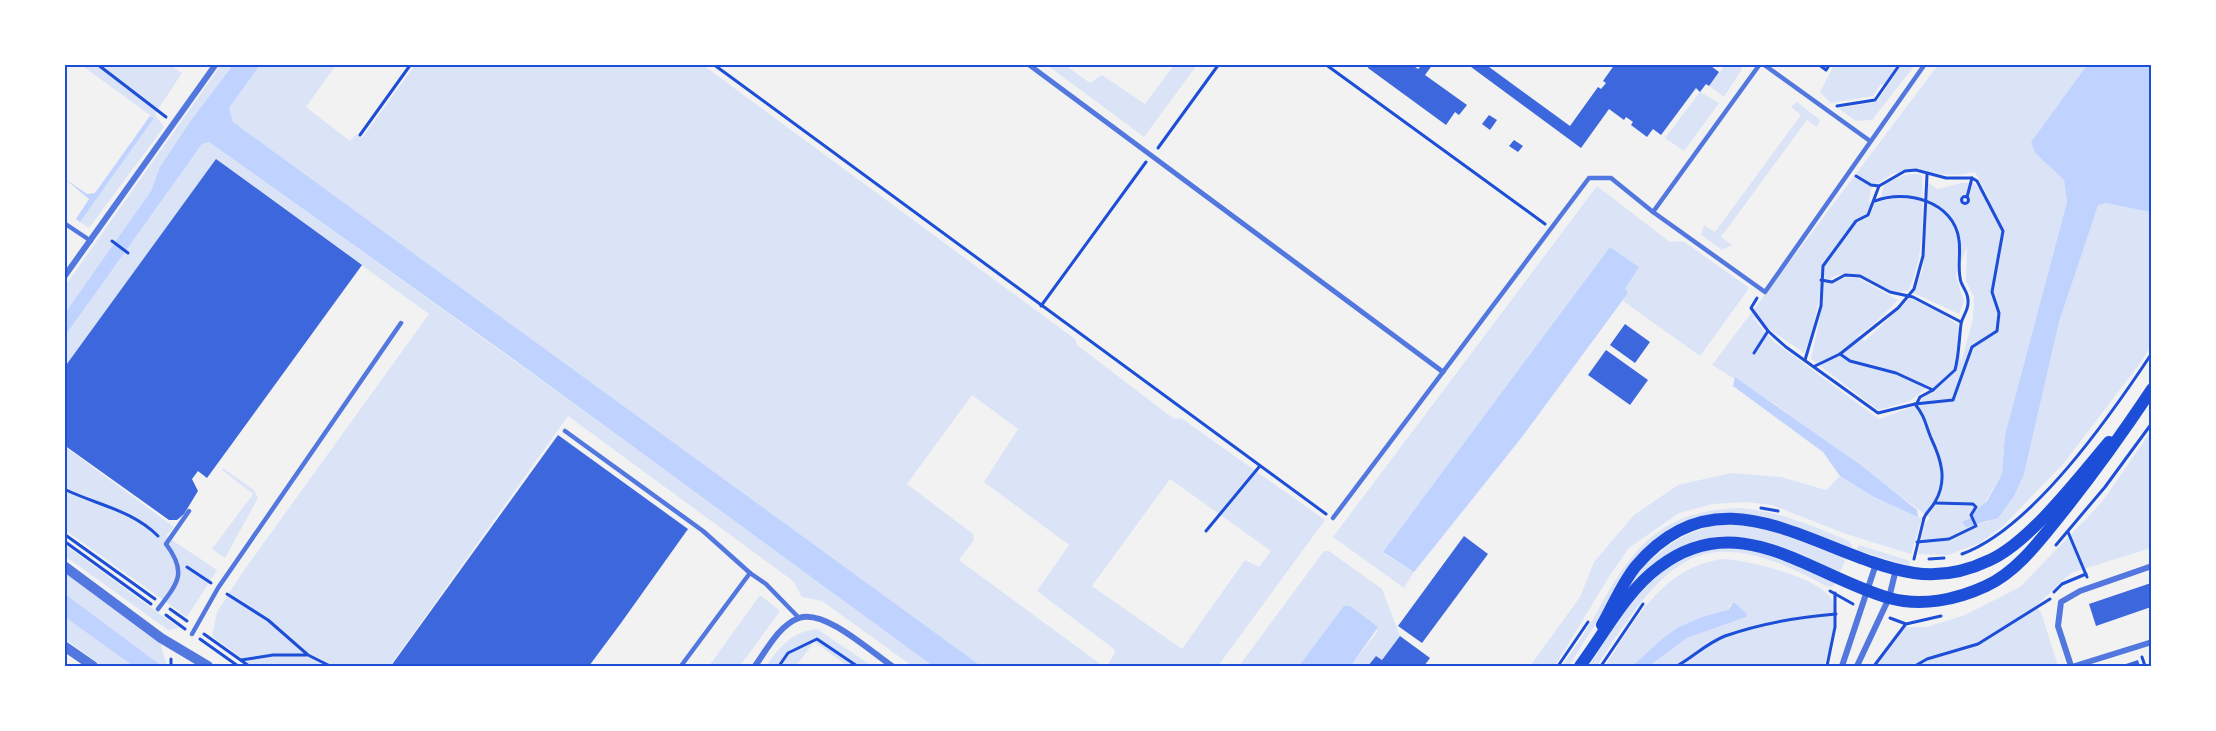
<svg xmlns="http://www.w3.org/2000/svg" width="2216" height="731" font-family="'Roboto Serif',serif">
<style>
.green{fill:#dbe4f7;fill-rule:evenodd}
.water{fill:#bfd3fe}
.building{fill:#3d67dc}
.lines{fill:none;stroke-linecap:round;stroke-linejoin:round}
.path{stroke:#1d4ed8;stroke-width:3}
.service{stroke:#5277de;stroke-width:4.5}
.pedestrian{stroke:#5277de;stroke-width:5}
.minor{stroke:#5277de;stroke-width:6}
.tertiary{stroke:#5277de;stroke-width:10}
.secondary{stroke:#1d4ed8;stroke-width:12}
.neatline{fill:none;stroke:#1d4ed8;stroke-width:2}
</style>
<rect width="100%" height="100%" fill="#f2f2f2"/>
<!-- green -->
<g class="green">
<polygon points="81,65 170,65 182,73 155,114 164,127 89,228 80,222 154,118"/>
<polygon points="221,65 233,65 189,123 160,167 151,191 65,313 65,286"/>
<path d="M260,65H336L306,107L350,141L356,134L362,138L415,65H703L1075,339L1077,345L1174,419L1181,418L1325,520L1218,666H1107L1115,653L1114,649L1037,591L1069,545L984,482L1018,429L972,395L907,484L973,534L974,540L959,560L1103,666H981L233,122L229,108ZM1170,479L1271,551L1259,567L1245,560L1182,649L1092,586Z"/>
<polygon points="1047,65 1065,65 1090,83 1102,75 1145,104 1174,65 1197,65 1144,137"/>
<polygon points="1725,65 1741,65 1742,69 1724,97 1709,86"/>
<polygon points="1834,65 1915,65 1872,120 1856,121 1838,108 1876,102 1887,87 1881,84 1873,96 1831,103 1820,92"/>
<path d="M1938,65H2087L2031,142L2035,153L2064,180L2067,202L2005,435L2002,474L1982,507L1978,523L1988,522L2024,474L2059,322L2095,211L2099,203H2105L2151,212V346L2141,362L2064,463L2002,527L1980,543L1948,555L1918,554L1925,523L1930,518L1772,402L1712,365ZM1919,168C1938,176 1955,176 1975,172L1991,202L1974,183H1961L1938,189L1928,183L1923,269L1913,293L1959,314L1964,302L1956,276L1967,246L1966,281L1974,297L1973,318L1961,363L1958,325L1941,313L1910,298L1865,341L1858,335L1874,324L1898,300L1858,278L1847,277L1831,283V277C1869,264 1881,297 1908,291C1925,257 1923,213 1922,175C1907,171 1898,178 1884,185L1879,203H1869L1871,188L1892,174ZM1821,290C1824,310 1815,338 1811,359L1878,410L1910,401L1928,387L1931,392L1922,398L1920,404L1879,419L1773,341L1752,317L1804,353L1811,336Z"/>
<polygon points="1700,92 1719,103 1684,151 1665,138"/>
<polygon points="1797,102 1820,120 1817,127 1807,120 1721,237 1732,245 1722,250 1701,235 1704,225 1715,232 1801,115 1791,107"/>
<polygon points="209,142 534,375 934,666 912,666 822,601 802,597 793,581 568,416 390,666 252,666 212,636 217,612 242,573 429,314 216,160 65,368 65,336 202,144"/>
<polygon points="1597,186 1670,242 1683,241 1748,287 1748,290 1700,356 1623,301 1628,293 1624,289 1639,267 1610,247 1383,553 1414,572 1404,588 1333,537"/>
<polygon points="2151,431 2151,548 2071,573 2035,607 2041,612 2058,666 1876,666 1905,627 1927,627 1965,615 2020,587 2102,502"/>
<polygon points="64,446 174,527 166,536 217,570 187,617 65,530"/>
<polygon points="223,468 254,490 258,498 225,558 212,549 253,494 222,470"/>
<polygon points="1731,473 1781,477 1826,490 1840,476 1874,497 1922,518 1911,554 1846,534 1772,505 1746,502 1713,504 1679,513 1629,548 1610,575 1555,666 1530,666 1580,597 1594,562 1634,515 1678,485"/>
<path d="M1739,508C1779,511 1813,526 1849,541L1852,546L1851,548C1812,533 1775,514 1733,514L1659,537L1648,546L1639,555L1569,666H1562C1575,647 1588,629 1599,608C1635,545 1661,511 1739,508Z"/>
<path d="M1727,524L1763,525L1847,556L1840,572C1748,535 1706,508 1628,590C1630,579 1639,571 1647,563C1672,541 1694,527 1727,524Z"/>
<polygon points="65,545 179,628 168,630 65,556"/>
<polygon points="1859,545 1910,561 1909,566 1856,550"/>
<path d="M1716,547L1748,548L1837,581L1832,587H1828C1700,516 1668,557 1597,666H1589C1610,635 1641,577 1676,560C1689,555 1703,551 1716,547Z"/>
<polygon points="1324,551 1329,551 1382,589 1400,636 1382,660 1376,656 1368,666 1351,666 1378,631 1345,606 1299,666 1239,666"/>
<path d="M1722,559C1744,559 1825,578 1833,602C1839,620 1830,648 1824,666H1649L1687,638L1746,617L1730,604L1728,610L1662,639L1632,666H1605C1635,620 1662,568 1722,559Z"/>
<polygon points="64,570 163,641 161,646 167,666 162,666 65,594"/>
<polygon points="760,595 780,611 740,666 709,666"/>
<polygon points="65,617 133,666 102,666 65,639"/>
<path d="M817,629L872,666H848L814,642L796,666H766C781,646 791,632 817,629Z"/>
</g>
<!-- water -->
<g class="water">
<polygon points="233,65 260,65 229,108 233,122 981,666 933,666 509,356 209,142 202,144 65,336 65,313 151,191 160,167 189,123"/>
<polygon points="2087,65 2151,65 2151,212 2105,203 2098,205 2059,322 2024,474 2014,496 1998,518 1966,527 1962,522 1973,517 1972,514 1987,501 2002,474 2005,435 2067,202 2064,180 2035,153 2031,142"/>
<polygon points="150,116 154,118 80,222 76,219 89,199 65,179 87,194 95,193"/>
<polygon points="1610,247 1639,267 1625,289 1628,293 1522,437 1414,572 1383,552"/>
<polygon points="1735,377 1862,466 1917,510 1918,517 1874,497 1840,476 1823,452 1733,386"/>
<polygon points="65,594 162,666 133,666 65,617"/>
<polygon points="1734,602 1747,614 1746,617 1687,638 1649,666 1632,666 1662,639 1679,627 1702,617 1728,610"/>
<polygon points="1344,606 1350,606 1378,627 1351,666 1299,666"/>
</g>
<!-- building -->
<g class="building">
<polygon points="1370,64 1411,64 1418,69 1423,64 1433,64 1425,75 1467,105 1459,115 1455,112 1446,125 1368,68"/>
<polygon points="1467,64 1485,64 1570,126 1598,87 1601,89 1606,83 1603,81 1615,64 1713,64 1711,66 1719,72 1709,86 1706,84 1700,92 1696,88 1661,135 1653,129 1647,137 1631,125 1633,122 1626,117 1624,120 1609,109 1581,148"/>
<polygon points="1489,115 1497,120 1490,130 1482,124"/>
<polygon points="1514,140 1523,146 1518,152 1509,146"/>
<polygon points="216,159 362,265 207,478 198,471 192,479 198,491 184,514 177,520 169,520 64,445 64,418 67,414 64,412 64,368"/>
<polygon points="1625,324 1650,342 1635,363 1610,345"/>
<polygon points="1606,350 1648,380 1630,405 1588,375"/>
<polygon points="558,435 688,529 621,623 589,666 391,666"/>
<polygon points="1464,536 1488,554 1422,643 1398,626"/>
<polygon points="2151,583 2151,607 2096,626 2089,604"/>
<polygon points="1400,636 1430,658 1424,666 1368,666 1376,656 1382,660"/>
<polygon points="2138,660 2140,666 2120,666"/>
</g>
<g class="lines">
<!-- path -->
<g class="path">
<polyline points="97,64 166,117"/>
<polyline points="713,64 1326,514"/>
<polyline points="1325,64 1545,224"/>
<polyline points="1818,64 1826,70 1830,64"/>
<polyline points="1837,106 1875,100 1900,64"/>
<polyline points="360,135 411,64"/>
<polyline points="1158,148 1219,64"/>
<polyline points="1856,176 1871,185 1879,186"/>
<circle cx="1965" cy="200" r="3.5"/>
<polyline points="1967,197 1972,178"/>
<path d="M1875,201C1906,189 1954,201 1959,240C1961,253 1957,269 1961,282C1964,290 1969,293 1968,303C1968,311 1962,317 1961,324C1959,340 1959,355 1955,370L1933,390"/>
<polyline points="112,241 128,253"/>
<polyline points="1821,280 1832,282 1845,275 1860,276 1890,292 1913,297 1961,322"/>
<polyline points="1757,298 1751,308 1768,331"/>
<polyline points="1041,306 1146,162"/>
<polyline points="1754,353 1768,331 1786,347 1878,413 1915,404"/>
<polyline points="1840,354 1898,308 1914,289 1923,256 1927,175"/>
<path d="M1805,360L1821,306L1823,266L1856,221L1868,215L1879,186L1905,171L1916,170L1946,178H1972L1977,181L2003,231L1992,292L1999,313L1997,331L1972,347L1953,400L1915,404C1926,418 1925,424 1931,438C1941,459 1948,480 1935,502C1932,508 1927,511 1924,518"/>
<polyline points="1815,366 1840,354 1850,361 1896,373 1933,390 1920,397 1917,403"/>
<path d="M64,489C97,505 132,510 158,536"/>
<polyline points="1761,508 1778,511"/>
<polyline points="1206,531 1259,467"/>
<polyline points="2068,532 2087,577"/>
<polyline points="64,534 155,599"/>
<polyline points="64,541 151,604"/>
<polyline points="1917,542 1949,539 1976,526 1971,515 1976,507 1973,504 1935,503"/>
<polyline points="2056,545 2105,487 2152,423"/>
<path d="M1962,554C2032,529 2111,415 2152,353"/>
<polyline points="1914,559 1924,518"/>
<polyline points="1929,559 1944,558"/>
<polyline points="187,567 211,583"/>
<polyline points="1830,591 1853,604"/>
<polyline points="2054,592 2062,584 2086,574"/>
<polyline points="227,594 268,620 308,655 330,666"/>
<polyline points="170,609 187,621"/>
<polyline points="166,615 185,629"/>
<polyline points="1890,618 1906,624 1941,616"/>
<polyline points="204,634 249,666"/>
<polyline points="200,639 238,666"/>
<polyline points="2142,657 2145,666"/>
<polyline points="241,660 273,655 306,655"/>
<polyline points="171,666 171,659"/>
<polyline points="779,666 788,653 817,639 857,666"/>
<polyline points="1558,666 1588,622"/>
<polyline points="1601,666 1643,604"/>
<path d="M1677,666C1693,657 1707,643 1725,636C1759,624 1799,617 1836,614"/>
<polyline points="1827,666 1835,627 1835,593"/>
<polyline points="1874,666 1905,625"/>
<polyline points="1915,666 1927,659 1978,644 2050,599"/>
</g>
<!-- service -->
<g class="service">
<polyline points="1763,64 1870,141"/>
<polyline points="1653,212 1760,64"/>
<polyline points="64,223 91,241"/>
<polyline points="565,431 703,531 750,573"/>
<polyline points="1333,518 1589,178 1611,178 1653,212 1765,292 1925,64"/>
<path d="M158,609C179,582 187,572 166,544L189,511"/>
<polyline points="192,634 218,588 401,323"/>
<polyline points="681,666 750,573 766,584 799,618"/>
</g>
<!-- pedestrian -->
<polyline class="pedestrian" points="1028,64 1443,372"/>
<!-- minor -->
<g class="minor">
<polyline points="64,277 216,64"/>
<path d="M755,666C766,651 779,625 799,618C825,609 871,652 892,666"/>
<polyline points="1842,666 1876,564"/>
<polyline points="1857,666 1889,598 1896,569"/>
<polyline points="2071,666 2058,626 2061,602 2080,591 2152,566"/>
<polyline points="2075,666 2152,642"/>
</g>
<!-- tertiary -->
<g class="tertiary">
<polyline points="64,566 161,638 208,666"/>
<polyline points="64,646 93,666"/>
</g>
<!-- secondary -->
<g class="secondary">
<path d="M1602,625C1613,606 1622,583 1636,566C1723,463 1819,558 1914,573C1940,577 1967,571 1990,560C2030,542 2080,476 2109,442"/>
<path d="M1580,666C1604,634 1626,591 1659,567C1739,506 1810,575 1889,598C1921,607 1956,600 1986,586C2016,572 2038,543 2058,518C2092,476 2122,434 2152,389"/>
</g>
</g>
<!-- border -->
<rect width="2216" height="731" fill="none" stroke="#ffffff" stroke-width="132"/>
<rect x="66" y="66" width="2084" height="599" class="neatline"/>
</svg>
